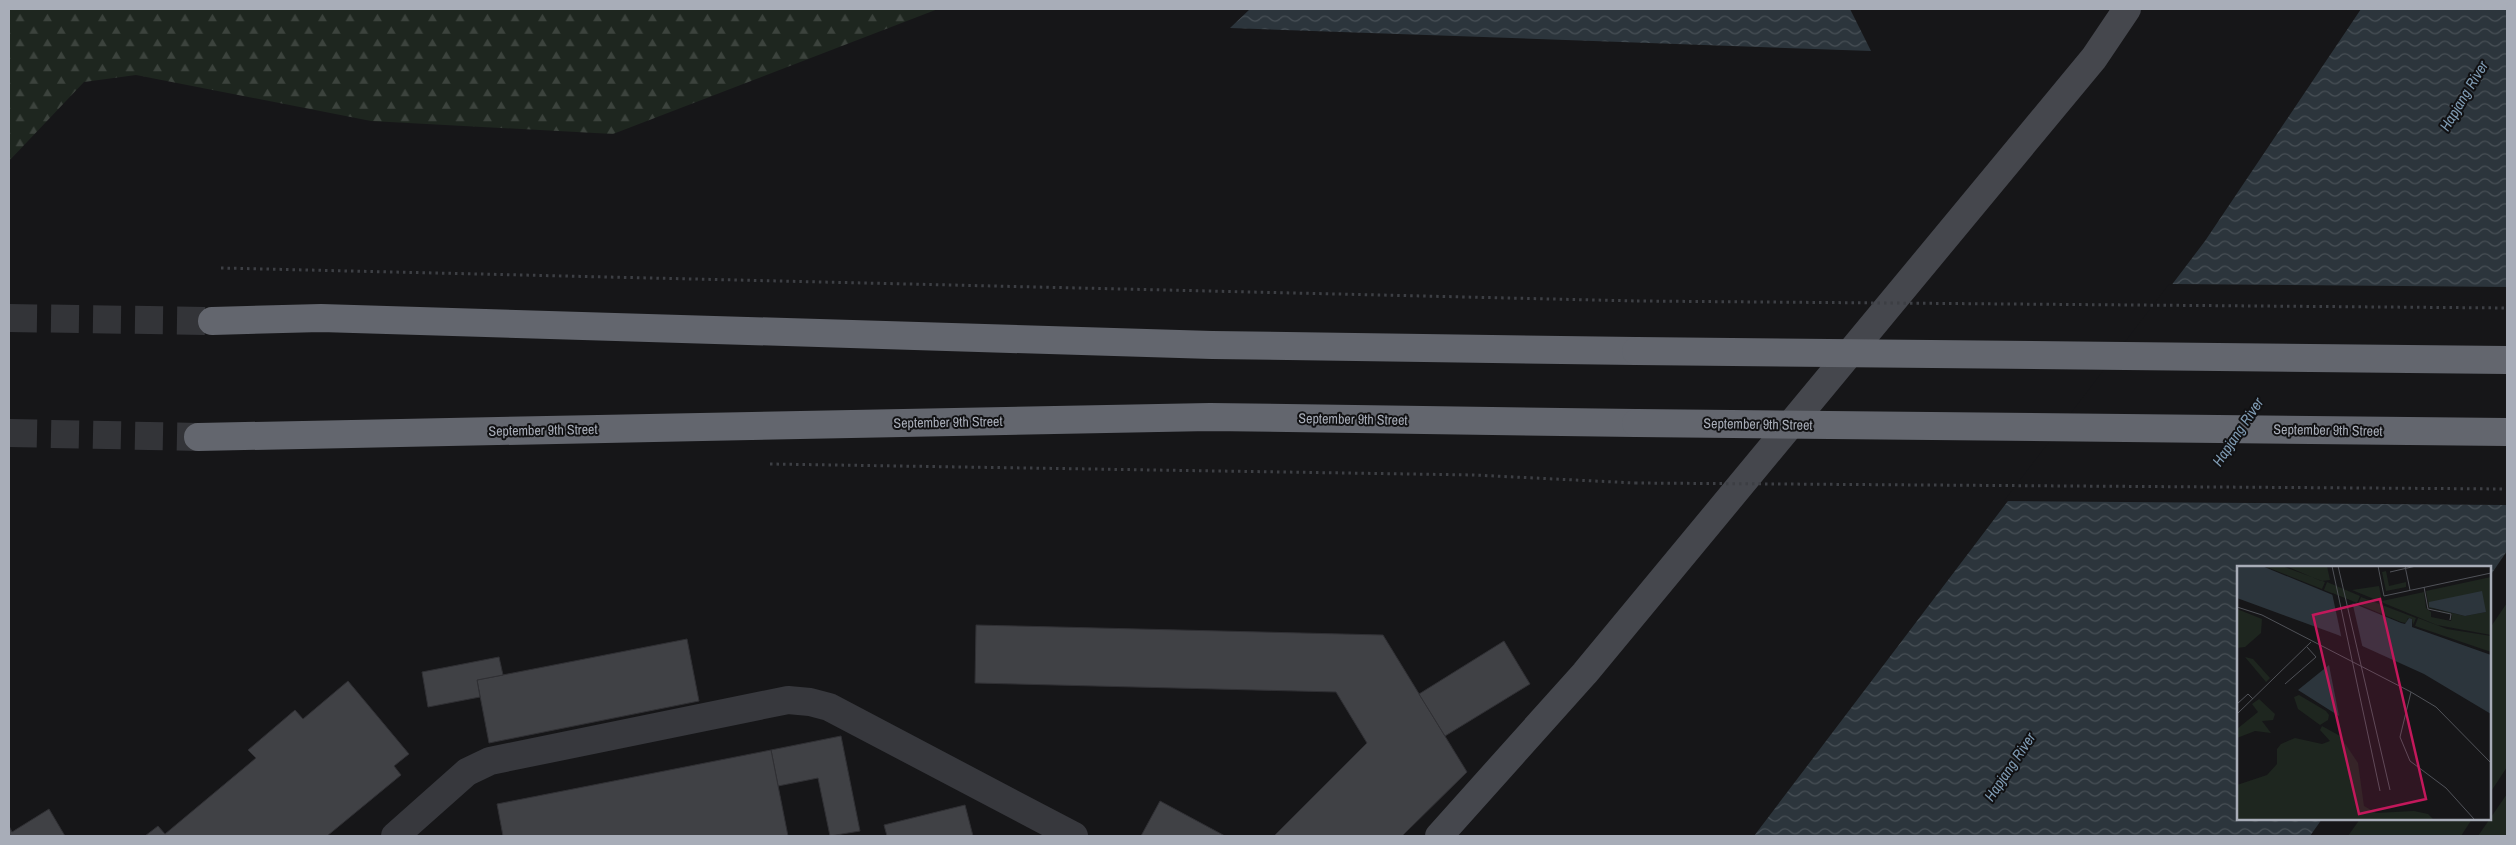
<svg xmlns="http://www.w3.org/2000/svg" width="2516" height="845" font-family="'Archivo Narrow',sans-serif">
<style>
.green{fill:#1e261f}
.forest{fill:url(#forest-firs)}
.water{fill:url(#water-waves)}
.pier{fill:#161618}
.building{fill:#404145;stroke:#303034}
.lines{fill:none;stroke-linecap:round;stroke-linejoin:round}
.highway-tunnel{stroke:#333438;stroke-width:28;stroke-dasharray:28 14;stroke-linecap:butt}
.path{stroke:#3d3f44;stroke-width:3;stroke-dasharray:2.5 4;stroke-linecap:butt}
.street{stroke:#37383d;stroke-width:28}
.secondary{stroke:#45474d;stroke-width:28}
.highway{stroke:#63666e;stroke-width:28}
.path-bridge{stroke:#3d3f44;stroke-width:3;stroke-dasharray:2.5 4;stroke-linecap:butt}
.highway-bridge{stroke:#63666e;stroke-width:28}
.labels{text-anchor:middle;stroke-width:4;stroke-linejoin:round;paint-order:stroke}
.street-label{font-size:14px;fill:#a8adb8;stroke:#111113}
.water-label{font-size:15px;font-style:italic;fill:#7f9bb3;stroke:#111113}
.inset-road{fill:none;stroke:#505258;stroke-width:1}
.view{fill:#c2185b;fill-opacity:0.15;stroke:#c2185b;stroke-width:2.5}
.inset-edge{fill:none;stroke:#a8adb8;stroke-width:2.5}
</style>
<defs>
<pattern id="forest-firs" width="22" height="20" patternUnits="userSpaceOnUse" patternTransform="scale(1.25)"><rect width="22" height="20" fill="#1e261f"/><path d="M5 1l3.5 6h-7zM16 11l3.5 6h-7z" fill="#3c433d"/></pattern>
<pattern id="water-waves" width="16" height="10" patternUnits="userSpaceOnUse" patternTransform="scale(1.25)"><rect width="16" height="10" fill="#2c353c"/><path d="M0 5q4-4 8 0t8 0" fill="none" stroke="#485056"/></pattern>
</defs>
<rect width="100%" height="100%" fill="#161618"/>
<!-- green -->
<g class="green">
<polygon points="2507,603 2507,767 2490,793 2490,628"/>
<polygon points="2507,794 2507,836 2478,836"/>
<polygon points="2360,819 2472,819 2461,836 2348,836"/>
</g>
<!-- forest -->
<polygon class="forest" points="9,9 938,9 613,134 371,121 136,75 84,82 9,161"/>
<!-- water -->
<g class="water">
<polygon points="1250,9 1850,9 1871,51 1230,28"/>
<polygon points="2361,9 2507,9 2507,551 2490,576 2490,568 2238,568 2238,819 2322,819 2310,836 1754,836 2205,241"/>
</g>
<!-- pier -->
<polygon class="pier" points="2169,284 2507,287 2507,505 2004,501"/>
<!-- building -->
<g class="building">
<polygon points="976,625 1383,635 1467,772 1402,836 1274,836 1367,743 1336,692 975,683"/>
<polygon points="687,639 699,701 489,743 477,680"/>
<polygon points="1504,641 1530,684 1445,736 1419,694"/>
<polygon points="499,657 503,675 477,680 480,697 428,707 422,672"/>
<polygon points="348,681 409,754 394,766 401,775 327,836 145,836 158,826 165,834 256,758 248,750 295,710 303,719"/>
<polygon points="841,736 860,831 830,836 818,778 778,786 771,750"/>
<polygon points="771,750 788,836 503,836 497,804"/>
<polygon points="1160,801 1225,836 1141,836"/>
<polygon points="965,805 973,836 887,836 884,825"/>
<polygon points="49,809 65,836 9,836 9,826 12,832"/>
</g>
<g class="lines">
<!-- highway-tunnel -->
<g class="highway-tunnel">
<polyline points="9,318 212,321"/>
<polyline points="9,433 198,437"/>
</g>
<!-- path -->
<g class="path">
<polyline points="221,268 1637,301"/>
<polyline points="770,464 1474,475 1635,483"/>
</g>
<!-- street -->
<polyline class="street" points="395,836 467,772 490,761 788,700 810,702 829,707 1074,836"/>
<!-- secondary -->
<polyline class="secondary" points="1439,836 1585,673 2094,58 2127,9"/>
<!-- highway -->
<g class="highway">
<polyline points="212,321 321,318 1212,345 1636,351"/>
<polyline points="198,437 1210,417 1636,423"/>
</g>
<!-- path-bridge -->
<g class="path-bridge">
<polyline points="1637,301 2507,308"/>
<polyline points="1635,483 2507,489"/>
</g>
<!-- highway-bridge -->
<g class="highway-bridge">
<polyline points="1636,351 2507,360"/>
<polyline points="1636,423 2507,432"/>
</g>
</g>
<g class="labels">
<!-- street labels -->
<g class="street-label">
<text transform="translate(1353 419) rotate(1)" y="5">September 9th Street</text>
<text transform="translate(948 422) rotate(-1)" y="5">September 9th Street</text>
<text transform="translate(1758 424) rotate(1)" y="5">September 9th Street</text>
<text transform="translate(543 430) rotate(-1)" y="5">September 9th Street</text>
<text transform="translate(2328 430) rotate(1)" y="5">September 9th Street</text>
</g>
<!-- water labels -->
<g class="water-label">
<text transform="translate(2464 96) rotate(-59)" y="5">Hapjang River</text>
<text transform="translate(2238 432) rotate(-56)" y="5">Hapjang River</text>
<text transform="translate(2010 767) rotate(-56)" y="5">Hapjang River</text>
</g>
</g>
<!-- overview -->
<g transform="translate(2237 566)">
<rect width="254" height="254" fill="#161618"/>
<path d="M27,0H45L88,16L85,23ZM49,0H90L93,14L84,15ZM149,5L152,20L169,16V21L149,25L145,6ZM254,11V69L200,59L115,24L142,20L145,35L187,26L189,42L194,46V51L214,55L215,48L192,42L189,25ZM193,42L249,46L228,50ZM90,16L123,30L120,37L87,24ZM124,31L179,52L176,59L175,53L171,52L169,57L164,56L121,38ZM181,52L210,63L254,70V86L178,60Z" fill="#1e261f" fill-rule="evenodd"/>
<path d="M0,43L25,53L24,67L8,81L0,82ZM8,91L16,93L33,112L29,116ZM62,129L89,145L92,149L91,154L83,159L61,143L57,131ZM22,133L38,148L36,154L25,155L34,167L18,165L0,172V163L21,146L15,138ZM85,160L103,170L121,197L127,240L139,247L177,245L191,248L196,253H0V219L30,209L40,198V183L44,178L58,172L85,178L93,175L83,164Z" fill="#1e261f"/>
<path d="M0,0H25L164,57L168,58L172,52L175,53V61L254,89V148L187,108L101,69L0,32ZM245,25L249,46L228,50L192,41V36ZM92,99L102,150L61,124Z" fill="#2c353c"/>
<path d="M95,27L115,35L126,83L105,74Z" fill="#161618"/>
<path class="inset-road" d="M95,0L143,225M101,0L153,224M141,0L147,30L254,7M168,0L173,24M153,6L179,0M187,21L191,43L214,48L213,54M0,41L25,49L174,126L199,141L254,197M48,118L79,91L70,81M174,126L163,171L173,195L209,222L237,253M0,138L11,128L16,133M0,148L74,76"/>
<path class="view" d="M143,33L189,233L122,248L76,49Z"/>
<rect width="254" height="254" class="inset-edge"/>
</g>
<!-- border -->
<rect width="2516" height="845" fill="none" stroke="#a8adb8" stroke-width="20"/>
</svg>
